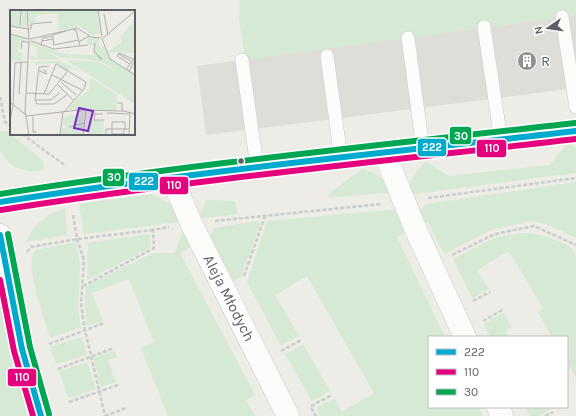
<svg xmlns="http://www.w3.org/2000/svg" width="576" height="416" font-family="Karla,sans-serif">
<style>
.industrial{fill:#deddd8}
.green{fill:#d5e9d5}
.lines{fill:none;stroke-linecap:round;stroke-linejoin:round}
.service-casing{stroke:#c9c9c7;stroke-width:14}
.minor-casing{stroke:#c9c9c7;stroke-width:23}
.path{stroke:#c9cdcb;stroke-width:2.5;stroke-dasharray:4 2;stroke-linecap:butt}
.service{stroke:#fcfcfb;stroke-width:13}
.minor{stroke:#fcfcfb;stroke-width:22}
.bus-1-casing{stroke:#fff;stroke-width:9}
.bus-2-casing{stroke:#fff;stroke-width:9}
.bus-3-casing{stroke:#fff;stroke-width:9}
.bus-1{stroke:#00a9ce;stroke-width:6}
.bus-2{stroke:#e5007d;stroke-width:6}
.bus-3{stroke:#00a651;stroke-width:6}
.bus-dot{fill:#5c5f65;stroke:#fff;stroke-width:1.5}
.labels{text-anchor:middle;stroke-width:3;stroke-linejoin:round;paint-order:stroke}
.poi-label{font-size:15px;fill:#5c5f65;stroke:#fff;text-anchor:start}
.street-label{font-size:15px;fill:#5c5f65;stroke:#fff}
.inset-road{fill:none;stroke:#afb0af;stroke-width:1}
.view{fill:#7b2cbf;fill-opacity:0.15;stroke:#7b2cbf;stroke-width:2}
.inset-edge{fill:none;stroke:#5c5f65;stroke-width:2}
.line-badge{stroke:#fff;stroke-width:1.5}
.badge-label{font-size:11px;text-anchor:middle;font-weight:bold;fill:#fff}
</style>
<rect width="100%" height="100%" fill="#edece7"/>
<!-- industrial -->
<polygon class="industrial" points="576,15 576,88 206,135 197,66"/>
<!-- green -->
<g class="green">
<polygon points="240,0 576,0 576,15 245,60 239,18"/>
<polygon points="0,131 7,131 43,161 44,170 29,171 18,168 10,164 0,151"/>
<path d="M569,144L576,148V173L407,195C410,181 416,171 426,161L449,176L550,165L564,147Z"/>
<path d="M362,169C377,173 386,180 394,192L327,198L331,192Z"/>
<polygon points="576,182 576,238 551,226 533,221 494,229 444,254 428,222 421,225 419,213 426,204"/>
<polygon points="152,194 178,209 185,221 84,234 79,204"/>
<polygon points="206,200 235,201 238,214 198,219"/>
<polygon points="65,208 67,235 26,242 35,226 50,214"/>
<polygon points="399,209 407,232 397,237 445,337 429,337 429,407 479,407 483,416 320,416 316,408 334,399 342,412 374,393 307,276 275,295 299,336 281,346 247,282 267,221"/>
<polygon points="257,221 260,225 241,277 234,281 210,237 214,228"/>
<polygon points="183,230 196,244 180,253 255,395 246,400 255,416 168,416 141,348 154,342 129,279 92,293 103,321 87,326 85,303 85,286 153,253 175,253"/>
<path d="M524,233C535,233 567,241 573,250C574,252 575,254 576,256V378L567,362V337H552L538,312L543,308L509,251L477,270L489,289L472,298L453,259L496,237Z"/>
<polygon points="150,234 151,247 87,280 88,243"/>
<path d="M76,242L80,265L78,307L81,327L50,338C45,321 29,275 32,259C32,255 34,253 36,250Z"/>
<polygon points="0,296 24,403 28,416 0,416"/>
<polygon points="503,313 512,327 505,331 509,337 490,337 484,324"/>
<polygon points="82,337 87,355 56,364 50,347"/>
<polygon points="303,344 330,391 312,401 285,354"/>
<polygon points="115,351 117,357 108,360 116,382 101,387 93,358"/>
<polygon points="87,362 96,389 68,398 59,371"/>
<polygon points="525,407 549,407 551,409 540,416 530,416"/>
</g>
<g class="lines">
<defs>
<g id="service">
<polyline points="562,17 576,107"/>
<polyline points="484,27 501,140"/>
<polyline points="408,38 423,149"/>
<polyline points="327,56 341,158"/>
<polyline points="242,60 257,167"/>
</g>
<g id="minor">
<polyline points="385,154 415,228 465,337"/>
<polyline points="172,178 191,223 288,416"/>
<polyline points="0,202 70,191 274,165 576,131"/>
<path d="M0,235C11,296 21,357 41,416"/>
<polyline points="498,407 502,416"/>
</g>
</defs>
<!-- service casing -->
<use href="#service" class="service-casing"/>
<!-- minor casing -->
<use href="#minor" class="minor-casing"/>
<!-- path -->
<g class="path">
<polyline points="0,97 5,122 11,126"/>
<polyline points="22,134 66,166"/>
<polyline points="428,198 576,178"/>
<polyline points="73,215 77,239 84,260 81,304 85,330 105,416"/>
<polyline points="215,221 381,204"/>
<polyline points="27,252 31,247 77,239 153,230"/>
<polyline points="452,255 495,234 534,226 576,245"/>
<polyline points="244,276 265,216"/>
<polyline points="83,286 154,248 153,230 169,227"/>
<polyline points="473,301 490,292"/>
<polyline points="483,321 502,310"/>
<polyline points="49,344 104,323"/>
<polyline points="281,351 301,340"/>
<polyline points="58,369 114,348"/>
<polyline points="69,402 118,385"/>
<polyline points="311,406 332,395"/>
<polyline points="311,408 316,416"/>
<polyline points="105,416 126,408"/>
<polyline points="545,416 553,412"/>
</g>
<!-- service -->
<use href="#service" class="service"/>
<!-- minor -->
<use href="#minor" class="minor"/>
<defs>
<g id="bus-1">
<path d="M0,202C191,172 384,153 576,131"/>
<polyline points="0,235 22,349 41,416"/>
</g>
<g id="bus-2">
<path d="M1,210C192,180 384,161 576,139"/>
<polyline points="0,280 14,351 33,416"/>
</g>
<g id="bus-3">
<path d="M0,194C191,164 383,145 575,123"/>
<polyline points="8,234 30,347 49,414"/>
</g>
</defs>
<!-- bus-1 casing -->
<use href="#bus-1" class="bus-1-casing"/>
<!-- bus-2 casing -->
<use href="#bus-2" class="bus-2-casing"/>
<!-- bus-3 casing -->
<use href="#bus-3" class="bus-3-casing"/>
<!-- bus-1 -->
<use href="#bus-1" class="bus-1"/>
<!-- bus-2 -->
<use href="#bus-2" class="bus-2"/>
<!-- bus-3 -->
<use href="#bus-3" class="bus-3"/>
</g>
<!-- icons -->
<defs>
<symbol id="building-disc" viewBox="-11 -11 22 22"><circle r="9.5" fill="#8f9092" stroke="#fff"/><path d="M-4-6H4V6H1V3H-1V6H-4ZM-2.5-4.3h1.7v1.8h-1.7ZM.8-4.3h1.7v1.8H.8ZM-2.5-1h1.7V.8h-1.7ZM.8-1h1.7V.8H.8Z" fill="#fff"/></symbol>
</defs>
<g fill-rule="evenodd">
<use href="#building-disc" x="516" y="50" width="22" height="22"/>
</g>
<!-- markers -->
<circle class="bus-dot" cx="241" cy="161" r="3.5"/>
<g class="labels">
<!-- poi labels -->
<g class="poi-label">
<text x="541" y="66">R</text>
</g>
<!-- street labels -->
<g class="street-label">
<text transform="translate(229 298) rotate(63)" y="5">Aleja Młodych</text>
</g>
</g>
<!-- overview -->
<g transform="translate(10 10)">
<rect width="125" height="125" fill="#edece7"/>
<path d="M2,0H11L10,11L13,10L11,0L16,2L17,19L16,17L0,16V1L10,2ZM18,0H87L91,24L81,25L70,16L49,20L47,4L44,3L25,6L26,13H19ZM125,10V43L98,42L112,32L111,26ZM0,24L18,31H9L8,35L9,42L13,43V51H0ZM79,27L90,29L87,33L92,39L93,35L99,49L125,65V71L94,53L77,49L51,48L52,46L50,47L19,34L20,32L54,44L83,45L85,35H79L76,31ZM28,37L48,48L50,49L21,50L19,45L27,48ZM56,50L88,52L116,65L125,72V94ZM48,51L60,56L78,65L60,57L57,62L45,53L25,55V52ZM81,68L107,85L106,100H60V97L79,79ZM74,100L73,113L58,116H66L59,120L73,114L74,120L65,122H72V125H63L62,123L55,125L53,122L51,125L53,118H56L55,115L53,117V108L60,105V102L61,105L70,104L72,102L69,101ZM79,109L94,111L93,123L78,125Z" fill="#d5e9d5"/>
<path class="inset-road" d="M17,0L19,31L15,101L19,125M88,0L92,27M94,4L98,25M10,15L11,0M0,16L18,19M18,19H21V14L42,12M63,20H66L69,32M0,24L18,29M20,29L67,18L81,27L91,28M43,29L44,35L69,30M92,29L100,49L125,65M92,29L125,1M21,31L44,39L78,35M32,31V28L43,26M85,33L84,41L90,48L92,49L88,46M31,36L32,31L43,29V25L56,21M70,36L69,32L79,26M11,39L12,31L19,33M108,44L121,51M120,54L107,46L109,43L123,49M39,56L29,57L25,90H40L50,83M28,60L36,64V61L33,60M116,60L125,47M119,62L125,50M42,65L72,80M51,72L66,85M48,75L63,90M16,83L39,84L57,62M9,84L11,53M34,84L46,54L76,72L74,79L54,102M25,90L27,94H44L58,84M0,92L16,105M107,93H112V101M3,94L5,53L17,52M83,100L85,104H93M97,103L119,104M85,104L84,110H94M16,106L69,100L114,101L125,104M23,106V122H26M0,112L3,94M59,117L75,113M114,119V124H102V119H119M50,125L53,102M73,125L76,100M96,125V119H102V112H115V119M119,125L120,103"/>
<path class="view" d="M69,98L83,101L78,121L64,118Z"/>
<rect width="125" height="125" class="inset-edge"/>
</g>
<g class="line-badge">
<rect x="449" y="126" width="23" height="19" rx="4" fill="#00a651"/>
<rect x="417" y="138" width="30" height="19" rx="4" fill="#00a9ce"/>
<rect x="476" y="139" width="31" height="19" rx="4" fill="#e5007d"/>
<rect x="102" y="168" width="23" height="19" rx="4" fill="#00a651"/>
<rect x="128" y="172" width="31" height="19" rx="4" fill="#00a9ce"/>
<rect x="159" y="176" width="30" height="19" rx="4" fill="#e5007d"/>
<rect x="7" y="368" width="30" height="19" rx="4" fill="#e5007d"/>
</g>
<g class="badge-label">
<text x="461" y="140">30</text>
<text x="432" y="151">222</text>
<text x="492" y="152">110</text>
<text x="114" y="181">30</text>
<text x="144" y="185">222</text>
<text x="174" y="189">110</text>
<text x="22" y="381">110</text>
</g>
<!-- legend -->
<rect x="428" y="336" width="140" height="72" fill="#ffffff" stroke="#bebfc1"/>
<rect x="436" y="349" width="20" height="6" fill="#00a9ce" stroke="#bebfc1"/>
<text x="464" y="356" font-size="12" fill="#5c5f65">222</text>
<rect x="436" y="369" width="20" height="6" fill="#e5007d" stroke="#bebfc1"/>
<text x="464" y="376" font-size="12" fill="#5c5f65">110</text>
<rect x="436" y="389" width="20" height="6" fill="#00a651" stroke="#bebfc1"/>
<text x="464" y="396" font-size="12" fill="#5c5f65">30</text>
<!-- north arrow -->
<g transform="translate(548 28) rotate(257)" stroke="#ffffff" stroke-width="3" paint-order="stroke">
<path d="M0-3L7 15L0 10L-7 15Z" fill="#5c5f65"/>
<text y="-6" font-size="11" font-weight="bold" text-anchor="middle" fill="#5c5f65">N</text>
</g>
</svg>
